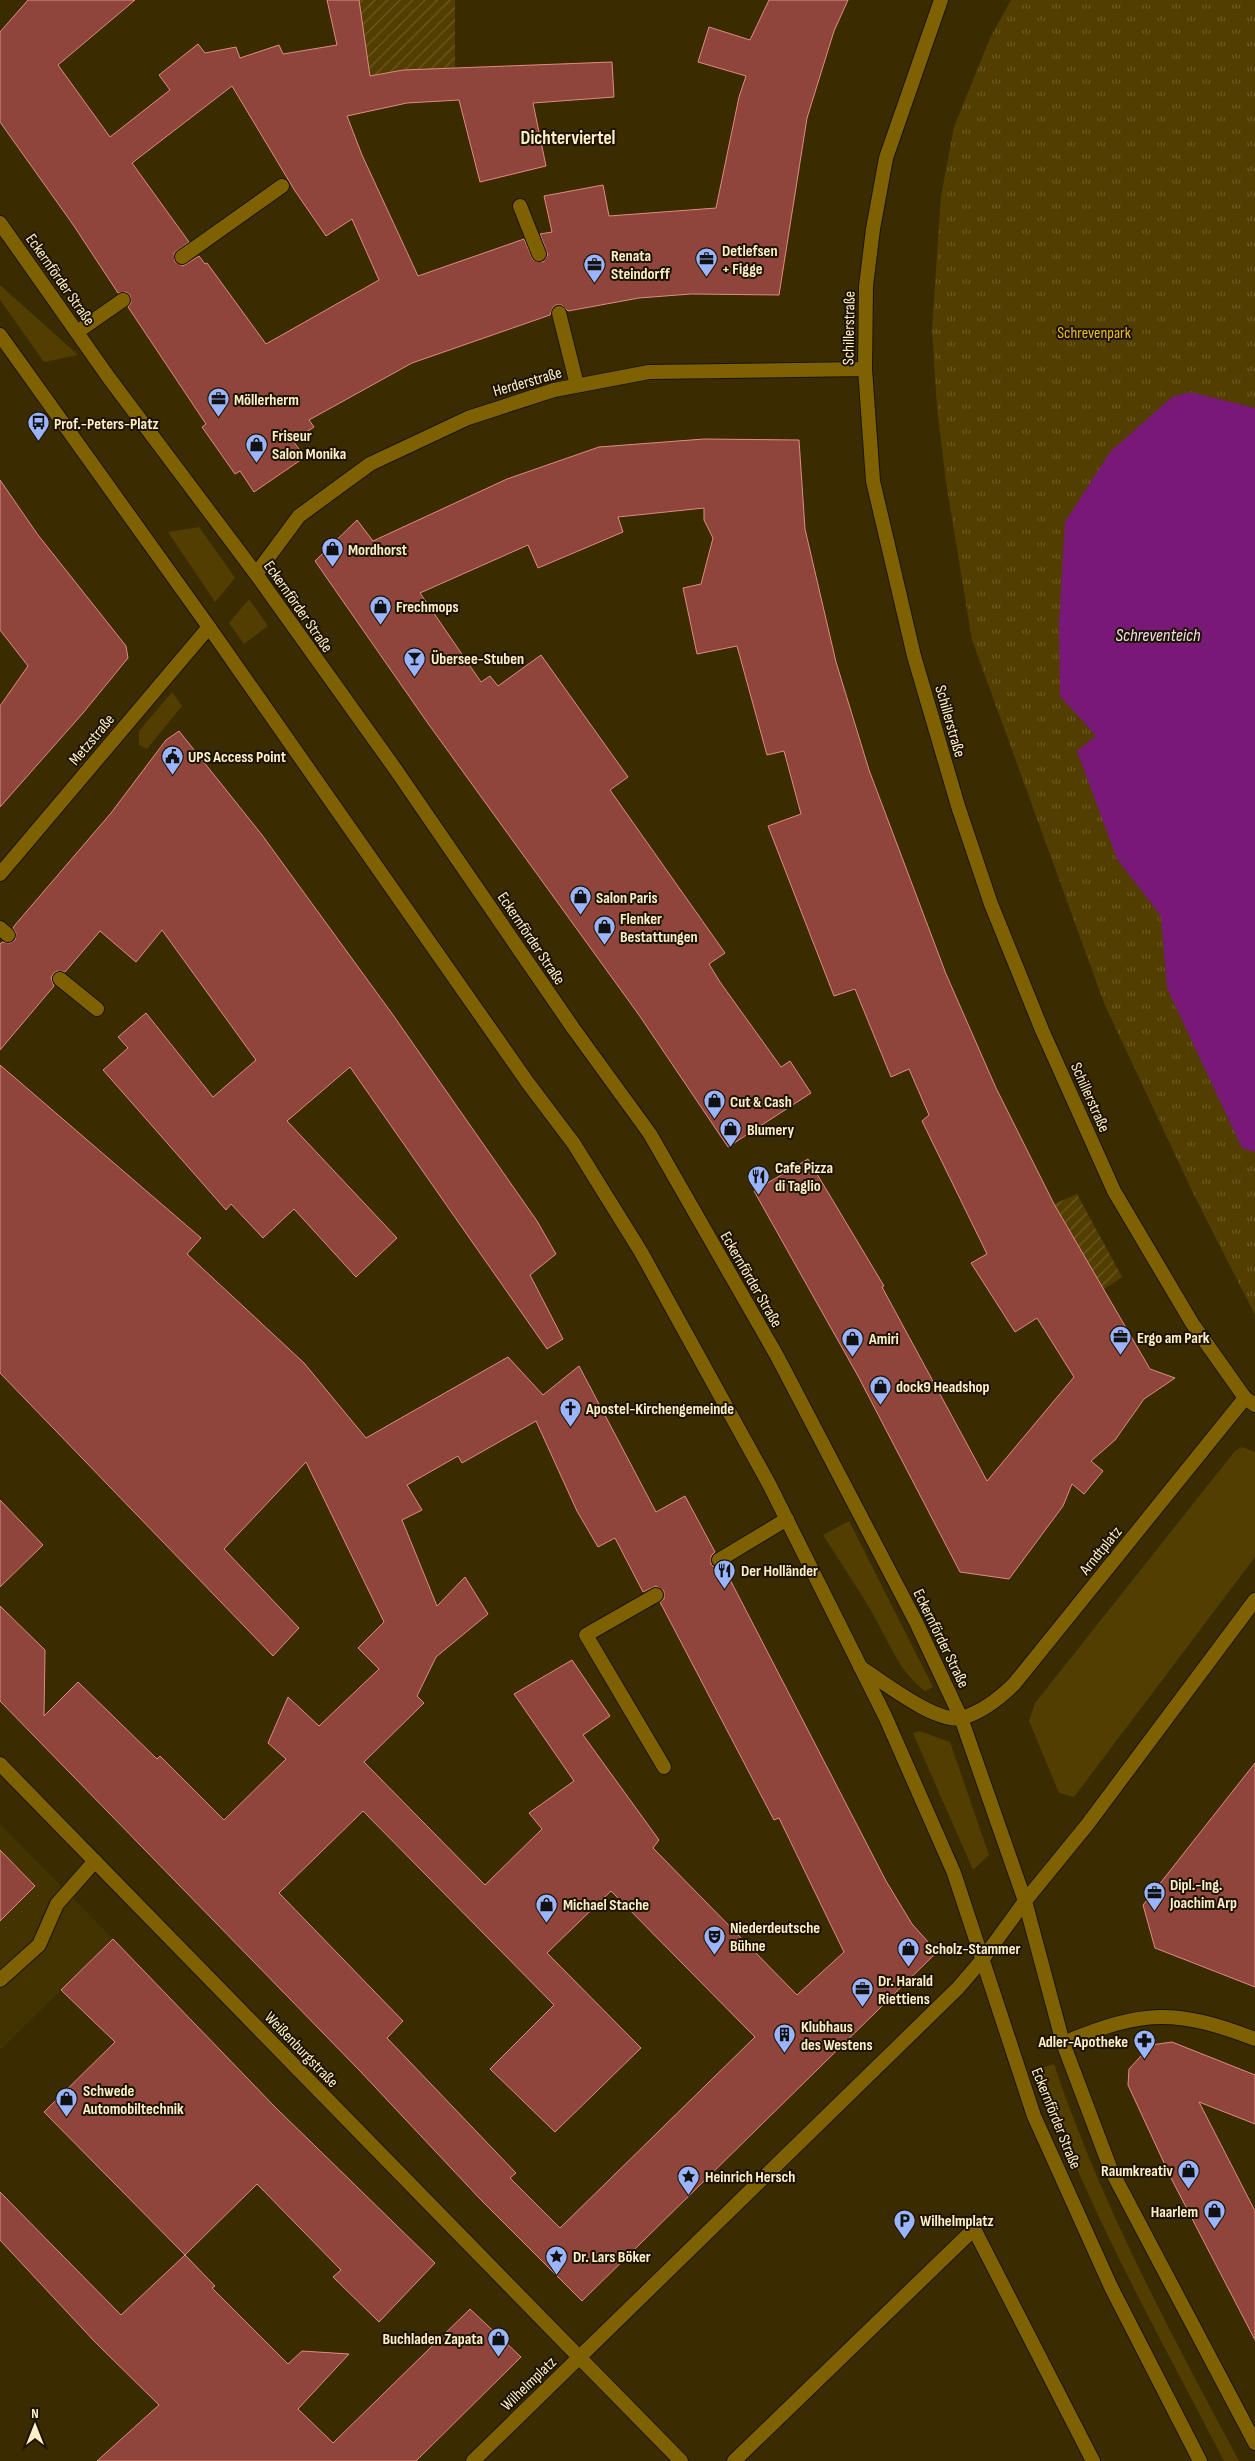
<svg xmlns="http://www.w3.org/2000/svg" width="1255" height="2461" font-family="'Sofia Sans Condensed',sans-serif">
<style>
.built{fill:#433300}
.grass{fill:#523e00}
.park{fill:url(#park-tufts)}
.garden{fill:url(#garden-furrows)}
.water{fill:#781978}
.building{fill:#8f453c;stroke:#df8c81;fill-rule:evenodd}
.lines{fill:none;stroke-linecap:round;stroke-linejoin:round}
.service-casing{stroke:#1d1400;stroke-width:16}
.minor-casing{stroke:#1d1400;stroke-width:16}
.secondary-casing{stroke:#1d1400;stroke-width:16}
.service{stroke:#7e6103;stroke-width:14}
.minor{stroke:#7e6103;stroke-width:14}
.secondary{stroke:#7e6103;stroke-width:14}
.labels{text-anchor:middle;stroke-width:4;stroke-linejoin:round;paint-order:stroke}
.poi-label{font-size:16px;font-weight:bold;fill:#feefca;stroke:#1d1400;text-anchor:start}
.street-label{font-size:16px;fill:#feefca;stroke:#1d1400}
.park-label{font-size:16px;fill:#ebba25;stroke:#1d1400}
.water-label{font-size:18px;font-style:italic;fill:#f3dbf1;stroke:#1d1400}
.quarter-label{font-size:19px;font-weight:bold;fill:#feefca;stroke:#1d1400}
</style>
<defs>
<pattern id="park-tufts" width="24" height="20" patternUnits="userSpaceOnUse" patternTransform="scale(1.25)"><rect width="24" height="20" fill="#523e00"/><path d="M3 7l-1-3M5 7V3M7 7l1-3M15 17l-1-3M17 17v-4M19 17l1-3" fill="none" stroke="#6c5a24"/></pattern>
<pattern id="garden-furrows" width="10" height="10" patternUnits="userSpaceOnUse" patternTransform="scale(1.25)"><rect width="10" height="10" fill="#523e00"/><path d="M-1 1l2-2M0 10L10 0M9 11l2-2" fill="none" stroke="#6c5a24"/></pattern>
</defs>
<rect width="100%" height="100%" fill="#3a2b00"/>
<!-- built -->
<polygon class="built" points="0,1824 113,1939 0,2050"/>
<!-- grass -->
<g class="grass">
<polygon points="0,285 78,355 44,362 0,300"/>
<polygon points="199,527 235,578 215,602 168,532"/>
<polygon points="249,599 268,626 244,644 229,623"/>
<polygon points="172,692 182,706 147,749 139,745 139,731"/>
<polygon points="1242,1447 1255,1452 1255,1557 1074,1797 1059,1793 1029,1721 1035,1703 1235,1451"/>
<path d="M849,1521L933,1687L925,1691C898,1670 890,1644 874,1616C858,1588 840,1562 823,1535Z"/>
<polygon points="919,1731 950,1742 989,1855 973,1870 913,1733"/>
<path d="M1054,2064C1100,2202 1170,2332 1239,2461H1224C1158,2333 1085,2206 1038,2069Z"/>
</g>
<!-- park -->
<polygon class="park" points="1011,0 1255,0 1255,1315 1193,1193 1104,1003 972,640 946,482 937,407 932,330 941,196 954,127 990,38"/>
<!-- garden -->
<g class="garden">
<polygon points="359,0 455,0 455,68 403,70 370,76"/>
<polygon points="1077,1194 1122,1277 1103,1290 1054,1204"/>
</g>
<!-- water -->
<polygon class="water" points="1190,392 1255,408 1255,1152 1242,1148 1167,988 1161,916 1117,859 1077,751 1096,736 1060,696 1059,623 1065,522 1110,452 1172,397"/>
<!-- building -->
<g class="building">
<path d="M28,0H135L58,65L110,137L170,90L159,75L198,44L205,53L236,47L240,58L279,45L283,54L337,45L327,0H359L370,76L403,70L612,62L614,97L533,103L546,166L480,182L459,100L407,103L347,116L362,155L418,276L524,239L533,260L543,262L548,255L540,234L552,232L544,196L603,185L609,216L716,208L739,97L746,76L698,62L709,27L750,40L769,0H848L834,31L807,118L779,295L691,294L639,298L568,311L562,305H556L553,307L550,315L412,363L309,420L314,427L293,441L305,457L254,492L240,471L235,474L202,427L206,424L128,307L131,303L130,295L126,292L118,293L74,226L0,122V32ZM232,86L295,191L326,236L352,219L379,280L266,344L207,263L205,264L199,256L183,266L175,262L174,253L189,242L132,163Z"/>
<polygon points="704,439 799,440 805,529 836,662 869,770 946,974 996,1088 1054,1204 1150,1369 1175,1378 1144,1399 1115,1440 1091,1461 1103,1471 1084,1494 1072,1484 1063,1506 1009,1579 960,1572 858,1376 754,1191 808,1159 884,1286 882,1287 987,1481 1074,1377 1037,1318 1015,1332 971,1263 987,1254 922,1121 929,1115 909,1069 891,1077 855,989 834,996 768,826 801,814 784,751 767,755 737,646 697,654 683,588 701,584 713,538 704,520 704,508 618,517 623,532 538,568 528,545 420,593 481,682 490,676 498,686 541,655 628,777 610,790 725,953 709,964 720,982 781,1067 790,1061 811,1093 728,1147 639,1015 427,722 315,561 357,520 373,541 507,479 599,447"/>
<polygon points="0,480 38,535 126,646 128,658 83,713 0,807 0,706 28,666 0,630"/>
<polygon points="179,731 262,835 393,1015 537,1221 556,1254 530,1275 563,1339 547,1349 350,1067 287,1121 397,1238 356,1277 294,1209 263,1238 231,1204 226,1210 103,1070 128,1048 118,1037 146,1013 213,1097 256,1060 162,930 136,962 100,931 65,972 57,971 54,973 51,978 54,986 0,1050 0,944 2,942 10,943 15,940 16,933 13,928 15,925 111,813 166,740"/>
<path d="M0,1065L201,1238L187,1254L304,1363L366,1438L508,1357L543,1395L579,1366L656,1512L685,1496L715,1552L711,1556V1564L715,1568H724L886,1881L912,1924L937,1952L582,2301L482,2201L360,2071L0,1701V1606L45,1650L44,1716L78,1682L157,1759L160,1756L224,1820L286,1759L268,1743L288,1697L319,1726L379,1669L358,1648L384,1622L306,1462L224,1549L299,1628L273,1656L0,1373ZM536,1421L577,1511L598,1547L615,1538L643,1592L656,1586L664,1591V1599L660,1602L774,1820L779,1818L844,1952L797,1995L653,1848L659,1840L583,1735L610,1716L572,1660L514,1694L574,1781L529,1813L542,1829L485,1885L364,1762L424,1703L417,1696L436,1657L488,1614L465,1577L437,1606L402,1520L422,1510L407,1485L458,1456L462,1463ZM363,1811L554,2005L490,2069L555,2132L641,2048L547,1953L611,1891L755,2037L560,2228L510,2178L516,2173L387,2038L403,2021L279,1893Z"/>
<polygon points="0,1500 43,1545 0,1587"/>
<polygon points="1255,1763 1255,1987 1155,1948 1143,1905"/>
<polygon points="0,1850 35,1886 0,1921"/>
<polygon points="113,1939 275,2107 435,2263 379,2322 333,2277 341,2270 257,2184 185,2255 44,2112 115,2042 61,1990"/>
<polygon points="1172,2042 1255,2075 1255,2124 1199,2102 1255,2211 1255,2340 1172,2180 1128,2085 1129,2069 1151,2045"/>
<polygon points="0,2192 121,2315 185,2255 215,2286 212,2288 288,2364 302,2351 349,2354 298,2409 333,2443 470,2309 521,2357 416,2461 97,2461 159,2405 95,2342 0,2240"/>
</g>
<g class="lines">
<defs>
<g id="service">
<polyline points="520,206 539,254"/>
<polyline points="182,257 282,186"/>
<polyline points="559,313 577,385"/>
<polyline points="77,332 123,300"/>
<polyline points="0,928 8,935"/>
<polyline points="60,979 97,1009"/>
<polyline points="719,1560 787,1519"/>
<polyline points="656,1595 586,1635 664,1767"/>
<polyline points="0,1980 39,1945 57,1904 95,1861"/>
<polyline points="580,2358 681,2461"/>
<polyline points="734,2461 974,2229 1093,2461"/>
</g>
<g id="minor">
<polyline points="941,0 886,158 873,229 866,286 865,369 873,481 914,656 958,806 991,904 1042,1030 1114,1191 1192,1323 1245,1398 1255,1405"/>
<polyline points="256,574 299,516 370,464 468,418 554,390 649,372 865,369"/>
<polyline points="0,874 209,627"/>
<path d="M860,1667C882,1681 936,1724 962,1718C981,1712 1000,1698 1014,1684L1245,1398"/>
<polyline points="0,1764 580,2358"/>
<path d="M1063,2043C1143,2010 1174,2008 1255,2039"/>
<polyline points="473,2461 958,1988 982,1960 1025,1901 1087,1825 1255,1600"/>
</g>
<g id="secondary">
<polyline points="0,223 109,378 256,574 396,770 573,1028 650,1134 777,1356 916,1622 961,1718 1025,1901 1063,2043 1111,2170 1255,2443"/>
<polyline points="0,335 209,627 528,1083 574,1144 641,1252 769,1484 885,1716 954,1873 1034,2116 1111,2287 1200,2461"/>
</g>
</defs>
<!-- service casing -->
<use href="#service" class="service-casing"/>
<!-- minor casing -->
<use href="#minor" class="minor-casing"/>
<!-- secondary casing -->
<use href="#secondary" class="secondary-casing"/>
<!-- service -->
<use href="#service" class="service"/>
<!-- minor -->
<use href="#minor" class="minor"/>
<!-- secondary -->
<use href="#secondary" class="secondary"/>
</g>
<!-- icons -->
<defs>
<symbol id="office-pin" viewBox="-11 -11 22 30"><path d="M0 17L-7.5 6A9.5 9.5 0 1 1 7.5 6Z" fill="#9ab5fd" stroke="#1d1400"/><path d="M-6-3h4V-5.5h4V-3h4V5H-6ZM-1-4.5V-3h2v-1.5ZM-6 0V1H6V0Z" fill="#111"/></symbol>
<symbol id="bus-pin" viewBox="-11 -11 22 30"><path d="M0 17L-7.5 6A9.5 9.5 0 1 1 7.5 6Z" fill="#9ab5fd" stroke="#1d1400"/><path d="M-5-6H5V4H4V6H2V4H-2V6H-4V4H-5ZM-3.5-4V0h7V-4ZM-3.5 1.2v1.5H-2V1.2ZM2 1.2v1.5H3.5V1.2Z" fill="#111"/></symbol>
<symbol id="shop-pin" viewBox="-11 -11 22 30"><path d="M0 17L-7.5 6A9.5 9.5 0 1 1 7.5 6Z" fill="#9ab5fd" stroke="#1d1400"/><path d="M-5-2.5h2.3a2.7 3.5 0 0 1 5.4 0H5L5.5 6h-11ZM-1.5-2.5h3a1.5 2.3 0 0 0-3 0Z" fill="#111"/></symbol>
<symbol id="bar-pin" viewBox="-11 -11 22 30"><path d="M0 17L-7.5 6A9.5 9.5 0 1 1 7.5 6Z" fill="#9ab5fd" stroke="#1d1400"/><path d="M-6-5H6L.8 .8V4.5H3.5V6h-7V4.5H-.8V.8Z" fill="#111"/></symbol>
<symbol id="civic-pin" viewBox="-11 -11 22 30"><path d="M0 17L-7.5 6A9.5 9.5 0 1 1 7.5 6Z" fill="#9ab5fd" stroke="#1d1400"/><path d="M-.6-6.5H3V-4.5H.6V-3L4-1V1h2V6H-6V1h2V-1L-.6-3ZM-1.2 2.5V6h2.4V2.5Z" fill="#111"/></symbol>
<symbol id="restaurant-pin" viewBox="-11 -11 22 30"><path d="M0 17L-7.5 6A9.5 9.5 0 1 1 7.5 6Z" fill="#9ab5fd" stroke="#1d1400"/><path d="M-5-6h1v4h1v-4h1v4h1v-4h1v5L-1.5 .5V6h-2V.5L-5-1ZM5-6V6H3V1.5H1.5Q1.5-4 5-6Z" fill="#111"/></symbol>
<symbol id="church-pin" viewBox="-11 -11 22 30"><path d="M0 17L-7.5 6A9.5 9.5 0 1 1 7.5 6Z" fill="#9ab5fd" stroke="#1d1400"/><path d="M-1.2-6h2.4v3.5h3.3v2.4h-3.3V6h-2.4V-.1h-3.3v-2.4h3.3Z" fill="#111"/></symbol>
<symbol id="theatre-pin" viewBox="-11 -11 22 30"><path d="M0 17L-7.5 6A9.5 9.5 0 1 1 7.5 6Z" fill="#9ab5fd" stroke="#1d1400"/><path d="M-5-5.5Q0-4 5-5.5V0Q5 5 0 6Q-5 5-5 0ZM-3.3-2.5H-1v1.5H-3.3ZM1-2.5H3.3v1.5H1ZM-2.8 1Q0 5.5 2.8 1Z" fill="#111"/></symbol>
<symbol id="building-pin" viewBox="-11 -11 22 30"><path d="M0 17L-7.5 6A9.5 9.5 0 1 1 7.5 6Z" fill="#9ab5fd" stroke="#1d1400"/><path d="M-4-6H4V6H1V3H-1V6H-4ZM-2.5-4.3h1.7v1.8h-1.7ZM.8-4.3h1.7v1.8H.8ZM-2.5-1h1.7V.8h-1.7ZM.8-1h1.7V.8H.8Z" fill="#111"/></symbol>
<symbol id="pharmacy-pin" viewBox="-11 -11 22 30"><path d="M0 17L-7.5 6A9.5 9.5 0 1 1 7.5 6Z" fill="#9ab5fd" stroke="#1d1400"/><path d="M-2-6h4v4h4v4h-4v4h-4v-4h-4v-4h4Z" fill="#111"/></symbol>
<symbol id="sight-pin" viewBox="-11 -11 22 30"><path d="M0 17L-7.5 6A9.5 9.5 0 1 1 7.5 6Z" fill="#9ab5fd" stroke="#1d1400"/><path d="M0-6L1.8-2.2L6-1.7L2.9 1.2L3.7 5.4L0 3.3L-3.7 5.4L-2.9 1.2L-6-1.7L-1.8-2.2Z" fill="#111"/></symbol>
<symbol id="parking-pin" viewBox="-11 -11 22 30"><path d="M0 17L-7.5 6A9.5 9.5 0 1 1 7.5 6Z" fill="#9ab5fd" stroke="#1d1400"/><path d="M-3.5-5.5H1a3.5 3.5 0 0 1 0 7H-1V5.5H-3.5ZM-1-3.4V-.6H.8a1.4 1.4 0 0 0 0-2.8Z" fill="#111"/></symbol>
</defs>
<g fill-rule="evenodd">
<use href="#office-pin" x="694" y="246" width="25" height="34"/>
<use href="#office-pin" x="582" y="252" width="25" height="34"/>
<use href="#office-pin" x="206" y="386" width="25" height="34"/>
<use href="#bus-pin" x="26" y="410" width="25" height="34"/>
<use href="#shop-pin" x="244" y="432" width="25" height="34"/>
<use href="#shop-pin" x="320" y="536" width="25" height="34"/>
<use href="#shop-pin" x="368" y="594" width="25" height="34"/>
<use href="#bar-pin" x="402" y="646" width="25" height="34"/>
<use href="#civic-pin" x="160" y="744" width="25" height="34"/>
<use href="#shop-pin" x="568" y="884" width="25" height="34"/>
<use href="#shop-pin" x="592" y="914" width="25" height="34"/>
<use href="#shop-pin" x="702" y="1088" width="25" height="34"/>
<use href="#shop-pin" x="718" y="1116" width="25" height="34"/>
<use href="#restaurant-pin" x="746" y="1164" width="25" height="34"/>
<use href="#office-pin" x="1108" y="1324" width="25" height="34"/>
<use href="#shop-pin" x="840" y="1326" width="25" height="34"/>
<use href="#shop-pin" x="868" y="1374" width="25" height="34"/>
<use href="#church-pin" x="558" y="1396" width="25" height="34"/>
<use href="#restaurant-pin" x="712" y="1558" width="25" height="34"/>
<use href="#office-pin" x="1142" y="1880" width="25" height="34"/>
<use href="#shop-pin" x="534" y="1892" width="25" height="34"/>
<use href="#theatre-pin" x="702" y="1924" width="25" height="34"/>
<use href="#shop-pin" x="896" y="1936" width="25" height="34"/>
<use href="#office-pin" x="850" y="1976" width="25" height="34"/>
<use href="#building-pin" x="772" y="2022" width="25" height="34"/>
<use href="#pharmacy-pin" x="1132" y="2028" width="25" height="34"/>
<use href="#shop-pin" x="54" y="2086" width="25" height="34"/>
<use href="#shop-pin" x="1176" y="2158" width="25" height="34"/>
<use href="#sight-pin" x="676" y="2164" width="25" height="34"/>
<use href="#shop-pin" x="1202" y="2198" width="25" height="34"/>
<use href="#parking-pin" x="892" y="2208" width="25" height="34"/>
<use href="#sight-pin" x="544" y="2244" width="25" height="34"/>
<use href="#shop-pin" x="486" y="2326" width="25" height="34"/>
</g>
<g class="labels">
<!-- poi labels -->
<g class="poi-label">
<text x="722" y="256">Detlefsen<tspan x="722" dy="18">+ Figge</tspan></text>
<text x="611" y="261">Renata<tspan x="611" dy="18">Steindorff</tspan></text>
<text x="234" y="405">Möllerherm</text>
<text x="54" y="429">Prof.-Peters-Platz</text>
<text x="272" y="441">Friseur<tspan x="272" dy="18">Salon Monika</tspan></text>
<text x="348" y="555">Mordhorst</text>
<text x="396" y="612">Frechmops</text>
<text x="431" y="664">Übersee-Stuben</text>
<text x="188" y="762">UPS Access Point</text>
<text x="596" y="903">Salon Paris</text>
<text x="620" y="924">Flenker<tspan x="620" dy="18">Bestattungen</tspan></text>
<text x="730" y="1107">Cut &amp; Cash</text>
<text x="747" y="1135">Blumery</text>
<text x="775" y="1173">Cafe Pizza<tspan x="775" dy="18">di Taglio</tspan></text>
<text x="1137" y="1343">Ergo am Park</text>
<text x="869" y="1344">Amiri</text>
<text x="896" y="1392">dock9 Headshop</text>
<text x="586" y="1414">Apostel-Kirchengemeinde</text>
<text x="741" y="1576">Der Holländer</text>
<text x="1170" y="1890">Dipl.-Ing.<tspan x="1170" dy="18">Joachim Arp</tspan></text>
<text x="563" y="1910">Michael Stache</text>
<text x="730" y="1933">Niederdeutsche<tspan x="730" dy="18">Bühne</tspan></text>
<text x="925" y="1954">Scholz-Stammer</text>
<text x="878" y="1986">Dr. Harald<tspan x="878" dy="18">Riettiens</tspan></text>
<text x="801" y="2032">Klubhaus<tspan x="801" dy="18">des Westens</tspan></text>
<text x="1128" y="2047" text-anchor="end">Adler-Apotheke</text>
<text x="83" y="2096">Schwede<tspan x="83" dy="18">Automobiltechnik</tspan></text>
<text x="1173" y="2176" text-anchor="end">Raumkreativ</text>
<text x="705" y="2182">Heinrich Hersch</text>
<text x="1198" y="2217" text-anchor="end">Haarlem</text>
<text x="920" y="2226">Wilhelmplatz</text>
<text x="573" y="2262">Dr. Lars Böker</text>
<text x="483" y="2344" text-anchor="end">Buchladen Zapata</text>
</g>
<!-- street labels -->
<g class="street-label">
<text transform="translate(61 279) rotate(55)" y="6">Eckernförder Straße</text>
<text transform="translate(848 328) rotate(-89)" y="6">Schillerstraße</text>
<text transform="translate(527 381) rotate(-16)" y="6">Herderstraße</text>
<text transform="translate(299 606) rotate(55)" y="6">Eckernförder Straße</text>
<text transform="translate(951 721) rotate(74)" y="6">Schillerstraße</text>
<text transform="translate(91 739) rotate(-50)" y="6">Metzstraße</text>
<text transform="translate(532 938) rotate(56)" y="6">Eckernförder Straße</text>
<text transform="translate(1091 1097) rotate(66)" y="6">Schillerstraße</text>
<text transform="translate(752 1279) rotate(60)" y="6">Eckernförder Straße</text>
<text transform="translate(1100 1550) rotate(-51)" y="6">Arndtplatz</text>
<text transform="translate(942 1638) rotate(64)" y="6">Eckernförder Straße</text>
<text transform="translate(302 2049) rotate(46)" y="6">Weißenburgstraße</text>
<text transform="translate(1057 2118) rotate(68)" y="6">Eckernförder Straße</text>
<text transform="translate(528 2383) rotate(-44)" y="6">Wilhelmplatz</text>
</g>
<!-- park labels -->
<g class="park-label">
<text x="1094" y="338">Schrevenpark</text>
</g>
<!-- water labels -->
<g class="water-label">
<text x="1158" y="641">Schreventeich</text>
</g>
<!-- quarter labels -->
<g class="quarter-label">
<text x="568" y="144">Dichterviertel</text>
</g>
</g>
<!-- north arrow -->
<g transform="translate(35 2426)" stroke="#1d1400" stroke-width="4" paint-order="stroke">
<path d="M0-4L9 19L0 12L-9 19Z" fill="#feefca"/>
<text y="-8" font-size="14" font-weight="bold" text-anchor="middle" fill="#feefca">N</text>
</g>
</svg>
